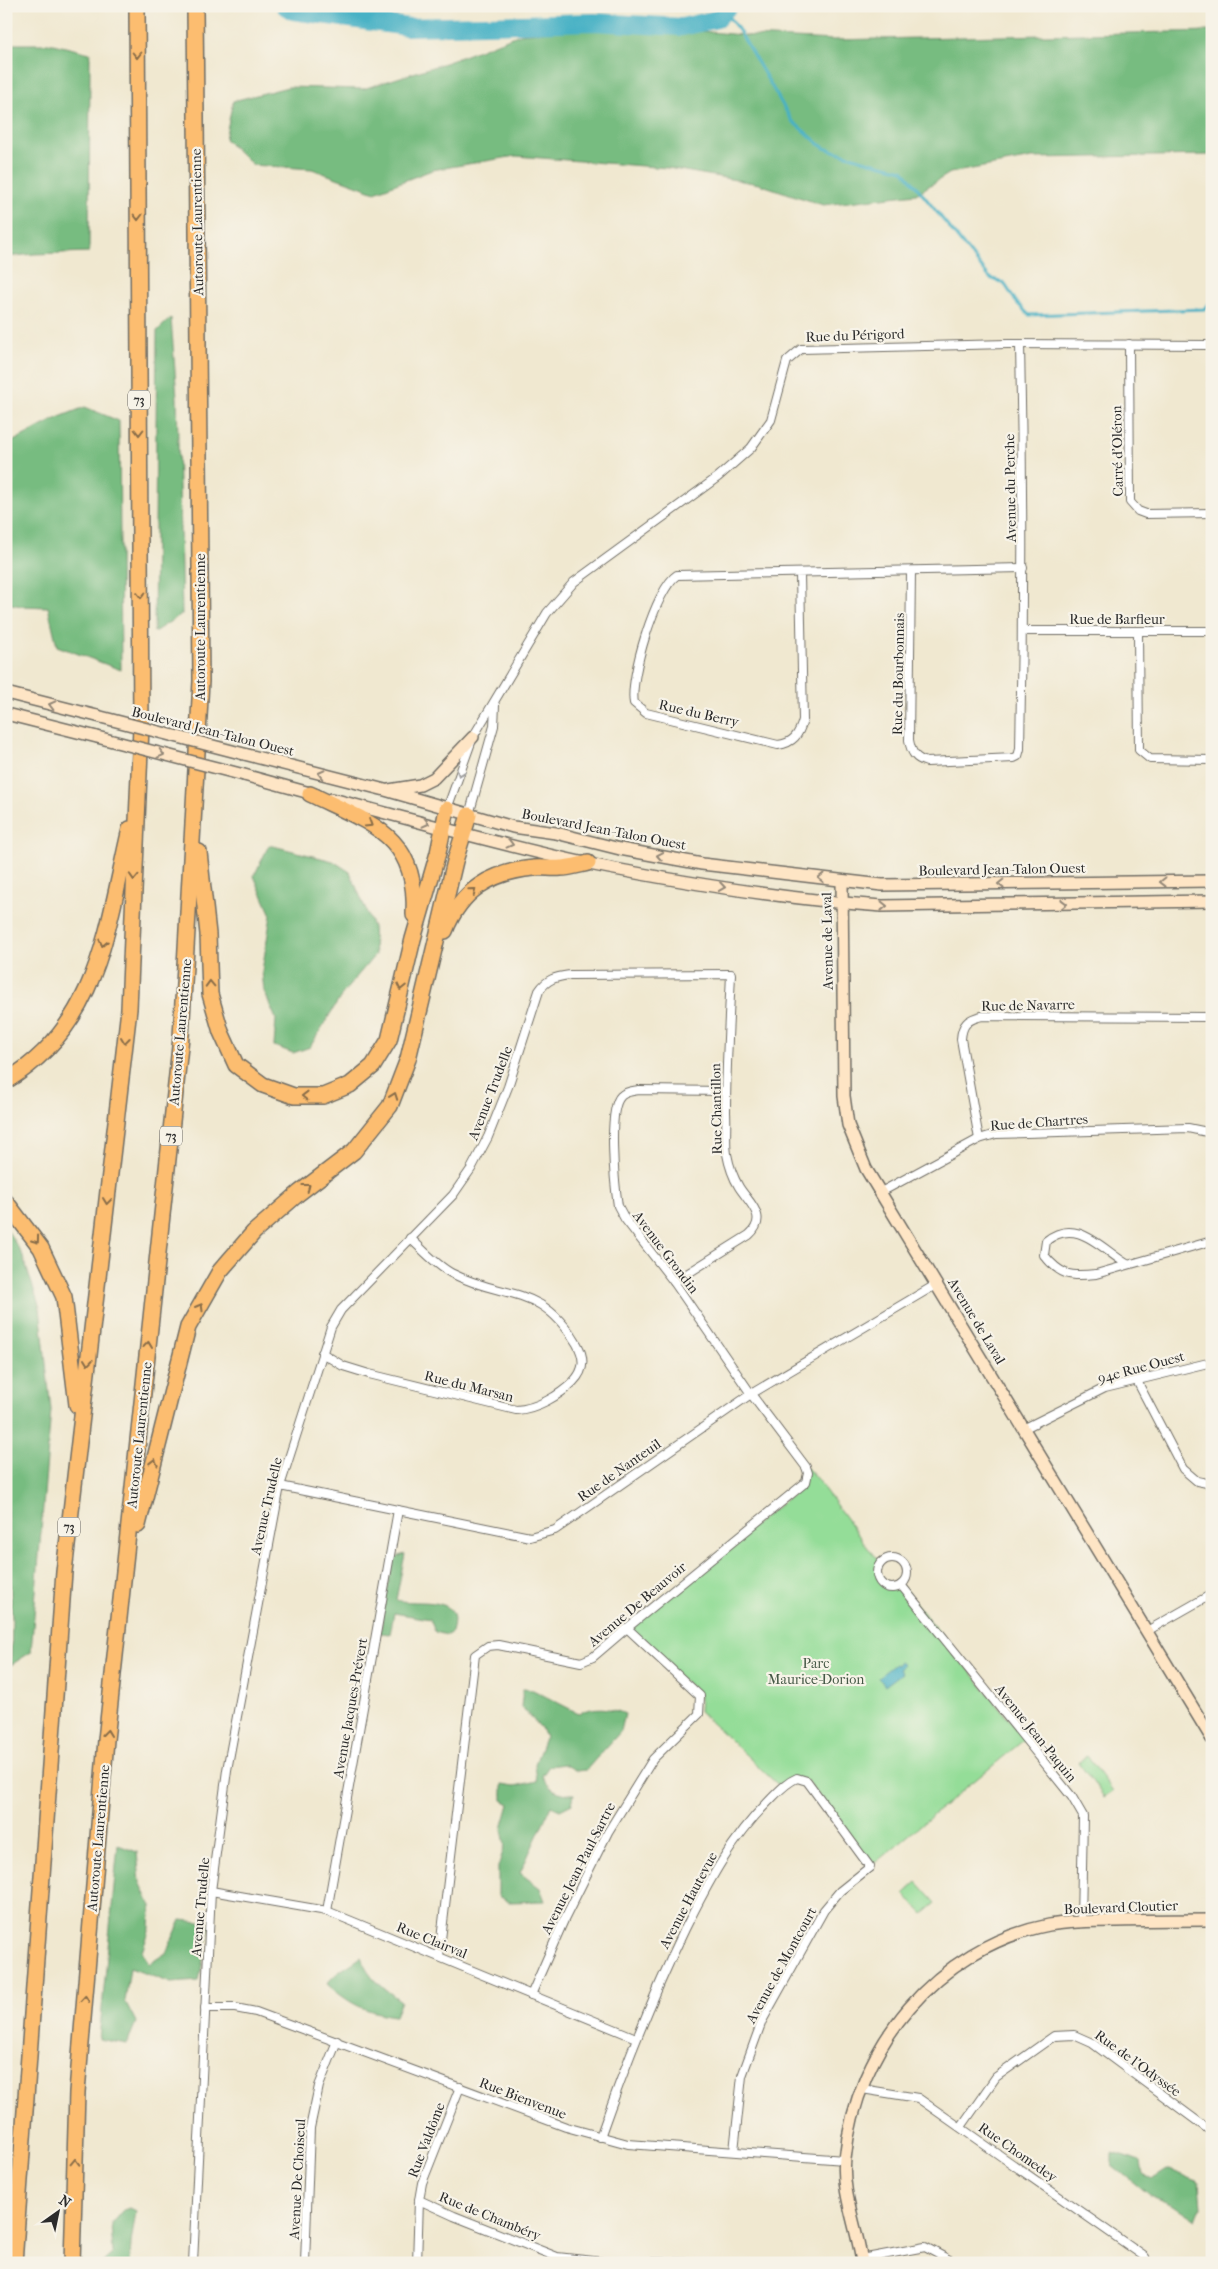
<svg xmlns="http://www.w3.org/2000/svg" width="1218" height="2269" font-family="'IM FELL French Canon',serif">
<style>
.green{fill:#94dd98;stroke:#608462}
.forest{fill:#77bc80;stroke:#517456}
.water{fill:#46b1c5;stroke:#386e78}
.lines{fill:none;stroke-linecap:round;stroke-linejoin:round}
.stream{stroke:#46b1c5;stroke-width:3}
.river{stroke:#46b1c5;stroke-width:18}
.street-casing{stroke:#706d65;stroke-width:10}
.secondary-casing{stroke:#706d65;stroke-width:14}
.highway-casing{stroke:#706d65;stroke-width:18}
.street{stroke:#fff;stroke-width:8}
.secondary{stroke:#fee5c5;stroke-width:11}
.highway{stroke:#fcbd6f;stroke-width:15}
.secondary-bridge-casing{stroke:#706d65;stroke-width:14;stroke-linecap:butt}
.secondary-bridge{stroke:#fee5c5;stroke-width:11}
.oneway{stroke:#896d4a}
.oneway2{stroke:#948878}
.oneway3{stroke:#a0a0a0}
.labels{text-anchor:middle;stroke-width:4.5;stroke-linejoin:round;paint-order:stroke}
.shield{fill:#f7f3e8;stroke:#686764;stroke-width:1}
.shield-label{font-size:12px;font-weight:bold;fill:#2b2b2b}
.street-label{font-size:14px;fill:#2b2b2b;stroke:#f7f3e8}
.park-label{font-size:14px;fill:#455846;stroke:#f7f3e8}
</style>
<rect width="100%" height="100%" fill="#f7f3e8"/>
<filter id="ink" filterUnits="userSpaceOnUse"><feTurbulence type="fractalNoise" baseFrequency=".02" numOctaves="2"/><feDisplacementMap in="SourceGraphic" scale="10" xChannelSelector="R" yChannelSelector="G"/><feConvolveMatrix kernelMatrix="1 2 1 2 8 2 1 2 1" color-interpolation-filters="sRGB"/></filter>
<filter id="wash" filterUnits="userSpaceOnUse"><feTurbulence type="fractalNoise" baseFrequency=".0096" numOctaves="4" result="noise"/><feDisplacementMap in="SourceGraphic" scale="20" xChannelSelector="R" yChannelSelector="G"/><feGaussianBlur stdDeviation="1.12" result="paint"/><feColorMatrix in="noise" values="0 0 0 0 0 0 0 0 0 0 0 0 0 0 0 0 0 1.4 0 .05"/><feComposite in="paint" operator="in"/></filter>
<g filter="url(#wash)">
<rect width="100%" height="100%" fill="#f0e8d0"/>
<!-- green -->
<g class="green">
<path d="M806,1467L816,1478L874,1556L882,1561L877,1569L879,1581C885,1589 893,1590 901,1585L1025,1739L870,1867L807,1781L797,1778L782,1787L776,1783L699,1711L700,1696L627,1628L803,1486Z"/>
<polygon points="1087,1756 1113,1791 1104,1797 1078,1762"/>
<polygon points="917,1882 936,1903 923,1914 904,1894"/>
</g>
<!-- forest -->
<g class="forest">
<polygon points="628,24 752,36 834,40 1212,31 1212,155 1032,158 950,173 916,194 823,205 759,184 668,168 516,156 432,170 375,192 312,169 253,165 225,139 233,101 288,87 363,89 448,62 520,34"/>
<polygon points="6,44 53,44 90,53 89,252 34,254 6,257"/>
<polygon points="171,318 177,398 182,614 154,632 157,331"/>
<polygon points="85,407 119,421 121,670 57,646 48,607 21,606 6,603 6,445 57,418"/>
<polygon points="269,845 333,861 350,872 373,927 375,955 343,993 310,1047 293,1053 274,1046 276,1019 264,991 262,971 271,915 254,876"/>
<polygon points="6,1228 22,1254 40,1308 51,1410 31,1652 11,1665 12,1620 6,1495 6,1373 10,1329 6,1287"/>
<path d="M405,1554L396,1600C417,1606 464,1592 452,1632L447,1635L435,1632L430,1619L394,1613L390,1634L380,1633L393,1558Z"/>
<path d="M523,1689L533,1690L578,1713C595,1706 609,1707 625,1714L621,1731L586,1770L577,1771L564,1764L549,1766L542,1776C550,1790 558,1794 574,1794L572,1804L560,1810L551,1806L520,1873L540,1888L545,1901L509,1902L498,1896V1867L505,1845L502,1829L509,1804L502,1800V1784L515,1786L537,1781L535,1764L545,1738L541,1728L521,1707Z"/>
<polygon points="118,1845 137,1852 140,1882 151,1906 150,1928 142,1952 149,1964 166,1953 181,1920 210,1923 199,1981 171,1983 130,1968 125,2001 136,2022 127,2044 99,2039"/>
<path d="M361,1957C368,1977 384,1989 401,2001L395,2016C365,2012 350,2004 327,1984C337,1970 347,1968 361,1957Z"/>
<polygon points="1112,2153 1141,2162 1143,2174 1153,2179 1167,2170 1199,2182 1201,2207 1196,2220 1172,2204 1149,2195 1112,2165"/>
<polygon points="130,2208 136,2211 131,2243 130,2263 102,2263 113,2253 111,2224 122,2211"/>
</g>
<!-- water -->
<polygon class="water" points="900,1661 904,1664 899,1668 902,1673 885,1686 878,1677 895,1664 897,1665"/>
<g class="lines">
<!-- stream -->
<polyline class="stream" points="724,11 738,29 792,121 824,148 870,162 903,170 990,278 1004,283 1017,303 1029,315 1205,309 1212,300"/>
<!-- river -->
<polyline class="river" points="285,6 293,11 408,27 594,22 682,27 717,19 729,6"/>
</g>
</g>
<g filter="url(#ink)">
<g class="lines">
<defs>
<g id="street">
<polyline points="1129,344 1130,502 1138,511 1146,514 1212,513"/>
<path d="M911,571L909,740C911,752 915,759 927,762L1014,758L1018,756L1020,749C1023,614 1023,479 1020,344"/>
<path d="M800,574L803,720C799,735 793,743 778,745L646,713L634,703C629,679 656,588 677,575L1023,568"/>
<polyline points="1022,631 1212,631"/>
<polyline points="1138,632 1139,750 1150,759 1212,760"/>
<polyline points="447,809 473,737 547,613 574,582 718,477 751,448 771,420 787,361 801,349 1008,344 1212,345"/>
<polyline points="469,815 494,726 495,705"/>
<path d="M979,1139L961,1039C962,1024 968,1019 982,1016L1212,1017"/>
<polyline points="881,1192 979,1139 996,1134 1188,1128 1212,1133"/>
<path d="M1127,1264C1101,1249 1077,1216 1046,1241L1044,1255C1061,1276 1070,1277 1096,1274L1212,1241"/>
<path d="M322,1353L343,1366L369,1374L516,1410C536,1409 559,1396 573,1382C585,1370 585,1358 577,1344C539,1282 506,1301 451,1273C436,1265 423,1250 410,1238"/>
<polyline points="1136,1379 1183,1469 1197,1481 1212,1484"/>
<polyline points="1025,1428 1105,1388 1212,1362"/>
<polyline points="280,1486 530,1537 555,1530 751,1394 937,1284"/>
<circle cx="892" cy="1573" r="15"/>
<polyline points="901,1585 1072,1797 1083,1816 1081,1922"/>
<polyline points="1147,1631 1212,1594"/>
<polyline points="211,1891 327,1911 636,2038"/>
<polyline points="327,1911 398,1510"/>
<path d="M439,1956L475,1655L488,1646L498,1645L581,1662L593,1657L627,1628L806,1482L808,1473L806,1467L751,1394L674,1282L625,1219L618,1206C615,1186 607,1109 621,1096C626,1091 633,1091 639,1090L726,1091"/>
<polyline points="531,1995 564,1920 608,1832 653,1759 699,1714 700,1696 627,1628"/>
<polyline points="205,2008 235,2008 256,2012 566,2127 628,2144 845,2160"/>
<polyline points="862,2089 918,2098 1145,2257 1147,2263"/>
<polyline points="961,2127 996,2077 1054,2036 1074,2035 1092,2043 1212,2132"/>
<path d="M600,2137C625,2066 652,1997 685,1929C708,1883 731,1839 768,1802C777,1793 785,1783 797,1778L807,1781L870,1867L840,1891L824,1910L762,2021L742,2076L734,2151"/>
<polyline points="419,2200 454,2216 557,2257 603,2262 701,2263"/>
<polyline points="861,2259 925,2247 955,2263"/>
<path d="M193,2263L211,1891L227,1770L280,1486L331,1327L341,1310L453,1195L471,1169L488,1137L508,1087L539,991C547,979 555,977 570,975L731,974C729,1020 726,1066 726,1112C727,1126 725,1141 727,1154C729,1165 733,1177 739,1187C749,1203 769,1217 749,1235L674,1282"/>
<polyline points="305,2263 310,2128 319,2086 337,2041"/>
<polyline points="417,2263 419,2200 422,2183 460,2087"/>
</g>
<g id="secondary">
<polyline points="6,693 97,716"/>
<polyline points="6,714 97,737"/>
<polyline points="244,754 385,790 513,827 556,833 620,849 702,864 882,885 1212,881"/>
<polyline points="244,775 317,795"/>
<polyline points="389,790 420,785 434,778 473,737"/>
<path d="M332,799C418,821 503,846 589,864C685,883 784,899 882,906L1212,901"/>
<polyline points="842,881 844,1096 848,1125 866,1169 1212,1739"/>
<path d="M862,2263C858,2230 841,2192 845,2159C856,2046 937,1947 1049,1925C1072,1921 1095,1921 1117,1921C1149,1920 1180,1920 1212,1920"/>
</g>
<g id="highway">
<path d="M310,794C372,824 418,835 414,915"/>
<polyline points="199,852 208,934 210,994 221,1032 236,1065 263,1085 294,1096 323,1096 350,1085 373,1066 389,1040 413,939 438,853 447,809"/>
<path d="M445,931C461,890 491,872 534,868C543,867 552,869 561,868C570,868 579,865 588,863"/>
<path d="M6,1081C100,1025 107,926 130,829"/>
<polyline points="6,1202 41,1248 64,1297 77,1405"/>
<polyline points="138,1525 188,1327 220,1271 254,1232 299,1193 354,1151 390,1106 408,1059 455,861 469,815"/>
<polyline points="14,2263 64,1572 129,1009 141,727 137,6"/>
<polyline points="72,2263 77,2092 106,1740 181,1037 201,681 195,6"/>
</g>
</defs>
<!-- street casing -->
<use href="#street" class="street-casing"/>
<!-- secondary casing -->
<use href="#secondary" class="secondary-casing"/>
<!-- highway casing -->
<use href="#highway" class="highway-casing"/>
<!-- street -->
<use href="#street" class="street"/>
<!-- secondary -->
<use href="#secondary" class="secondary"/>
<!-- highway -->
<use href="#highway" class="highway"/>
<defs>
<g id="secondary-bridge">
<polyline points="97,716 244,754"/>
<polyline points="97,737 244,775"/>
</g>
</defs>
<!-- secondary-bridge casing -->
<use href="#secondary-bridge" class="secondary-bridge-casing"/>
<!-- secondary-bridge -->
<use href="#secondary-bridge" class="secondary-bridge"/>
</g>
<!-- one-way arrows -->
<defs><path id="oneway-chevron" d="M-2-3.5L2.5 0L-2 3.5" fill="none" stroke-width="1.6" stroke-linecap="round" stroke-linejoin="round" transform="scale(1.25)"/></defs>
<g class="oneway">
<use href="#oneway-chevron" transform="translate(137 55) rotate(90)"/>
<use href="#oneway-chevron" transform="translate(138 217) rotate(90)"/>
<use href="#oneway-chevron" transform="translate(139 432) rotate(90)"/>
<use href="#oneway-chevron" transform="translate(141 595) rotate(90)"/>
<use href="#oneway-chevron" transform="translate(369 824) rotate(32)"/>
<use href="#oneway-chevron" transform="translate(134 877) rotate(93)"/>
<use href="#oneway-chevron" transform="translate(473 891) rotate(-39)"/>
<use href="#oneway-chevron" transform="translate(103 943) rotate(103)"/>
<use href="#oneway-chevron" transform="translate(210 984) rotate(-92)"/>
<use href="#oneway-chevron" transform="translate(401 987) rotate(103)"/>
<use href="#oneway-chevron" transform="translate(125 1040) rotate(97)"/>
<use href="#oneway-chevron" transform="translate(305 1096) rotate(-179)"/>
<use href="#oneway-chevron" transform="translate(394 1096) rotate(-70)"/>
<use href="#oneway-chevron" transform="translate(307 1187) rotate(-37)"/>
<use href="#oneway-chevron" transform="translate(107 1201) rotate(97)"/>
<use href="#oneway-chevron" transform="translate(36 1240) rotate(54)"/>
<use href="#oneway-chevron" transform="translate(200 1307) rotate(-60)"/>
<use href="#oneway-chevron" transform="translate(148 1345) rotate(-84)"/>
<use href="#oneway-chevron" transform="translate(88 1362) rotate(97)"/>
<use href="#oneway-chevron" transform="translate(154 1462) rotate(-76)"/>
<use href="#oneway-chevron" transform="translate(107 1733) rotate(-84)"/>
<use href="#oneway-chevron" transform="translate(85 1999) rotate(-85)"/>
<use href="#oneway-chevron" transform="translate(75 2162) rotate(-88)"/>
</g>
<g class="oneway2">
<use href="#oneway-chevron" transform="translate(52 705) rotate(-166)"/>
<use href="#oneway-chevron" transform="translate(161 754) rotate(15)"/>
<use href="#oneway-chevron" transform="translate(321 774) rotate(-166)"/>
<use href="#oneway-chevron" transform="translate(426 823) rotate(14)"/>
<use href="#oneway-chevron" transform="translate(510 844) rotate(14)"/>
<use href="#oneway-chevron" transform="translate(660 856) rotate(-170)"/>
<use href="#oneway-chevron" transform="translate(821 878) rotate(-180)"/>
<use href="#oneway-chevron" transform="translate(1163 882) rotate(179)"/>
<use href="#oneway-chevron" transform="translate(1001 884) rotate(179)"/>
<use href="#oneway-chevron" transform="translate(722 887) rotate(8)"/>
<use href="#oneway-chevron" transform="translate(1064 904) rotate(-1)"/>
<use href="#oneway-chevron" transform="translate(884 906) rotate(1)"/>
</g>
<use class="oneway3" href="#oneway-chevron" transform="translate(460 773) rotate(109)"/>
</g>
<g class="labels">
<!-- shield labels -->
<g class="shield">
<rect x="128" y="390.5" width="22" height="19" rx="4"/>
<rect x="160" y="1126.5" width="22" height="19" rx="4"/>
<rect x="58" y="1517.5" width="22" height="19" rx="4"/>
</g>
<g class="shield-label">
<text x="139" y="404">73</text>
<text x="171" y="1140">73</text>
<text x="69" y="1531">73</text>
</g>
<!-- street labels -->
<g class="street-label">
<text transform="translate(197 222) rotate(-91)" y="5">Autoroute Laurentienne</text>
<text transform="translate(855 335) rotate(-2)" y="5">Rue du Périgord</text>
<text transform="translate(1117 451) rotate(-91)" y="5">Carré d'Oléron</text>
<text transform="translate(1010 488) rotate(-91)" y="5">Avenue du Perche</text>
<text x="1117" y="624">Rue de Barfleur</text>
<text transform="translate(200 627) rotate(-90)" y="5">Autoroute Laurentienne</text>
<text transform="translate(898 674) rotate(-89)" y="5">Rue du Bourbonnais</text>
<text transform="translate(699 713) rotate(13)" y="5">Rue du Berry</text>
<text transform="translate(213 731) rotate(14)" y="5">Boulevard Jean-Talon Ouest</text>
<text transform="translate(604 829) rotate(11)" y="5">Boulevard Jean-Talon Ouest</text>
<text transform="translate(1002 869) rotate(-1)" y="5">Boulevard Jean-Talon Ouest</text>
<text transform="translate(827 941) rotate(-91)" y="5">Avenue de Laval</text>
<text transform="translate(1028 1005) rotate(-1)" y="5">Rue de Navarre</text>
<text transform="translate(180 1032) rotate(-85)" y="5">Autoroute Laurentienne</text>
<text transform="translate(490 1093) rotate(-69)" y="5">Avenue Trudelle</text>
<text transform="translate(716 1109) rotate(-91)" y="5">Rue Chantillon</text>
<text transform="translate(1039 1122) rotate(-4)" y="5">Rue de Chartres</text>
<text transform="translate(666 1252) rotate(53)" y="5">Avenue Grondin</text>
<text transform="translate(977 1321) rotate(59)" y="5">Avenue de Laval</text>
<text transform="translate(1141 1367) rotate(-15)" y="5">94e Rue Ouest</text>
<text transform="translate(469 1386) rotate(14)" y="5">Rue du Marsan</text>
<text transform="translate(139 1435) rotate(-84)" y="5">Autoroute Laurentienne</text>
<text transform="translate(619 1470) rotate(-35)" y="5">Rue de Nanteuil</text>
<text transform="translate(266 1506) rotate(-77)" y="5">Avenue Trudelle</text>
<text transform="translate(637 1604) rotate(-40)" y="5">Avenue De Beauvoir</text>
<text transform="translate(350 1708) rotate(-80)" y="5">Avenue Jacques-Prévert</text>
<text transform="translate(1036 1733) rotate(51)" y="5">Avenue Jean-Paquin</text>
<text transform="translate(98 1838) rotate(-85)" y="5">Autoroute Laurentienne</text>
<text transform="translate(578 1868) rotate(-63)" y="5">Avenue Jean-Paul-Sartre</text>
<text transform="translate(688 1900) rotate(-62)" y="5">Avenue Hautevue</text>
<text transform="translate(200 1907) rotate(-85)" y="5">Avenue Trudelle</text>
<text transform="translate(1121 1907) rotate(-2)" y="5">Boulevard Cloutier</text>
<text transform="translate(432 1940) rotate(22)" y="5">Rue Clairval</text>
<text transform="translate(781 1965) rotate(-61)" y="5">Avenue de Montcourt</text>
<text transform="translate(1138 2063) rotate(36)" y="5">Rue de l'Odyssée</text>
<text transform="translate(523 2098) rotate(21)" y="5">Rue Bienvenue</text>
<text transform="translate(426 2140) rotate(-69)" y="5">Rue Valdôme</text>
<text transform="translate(1018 2152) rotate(35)" y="5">Rue Chomedey</text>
<text transform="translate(297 2179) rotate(-87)" y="5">Avenue De Choiseul</text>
<text transform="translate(490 2216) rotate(22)" y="5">Rue de Chambéry</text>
</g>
<!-- park labels -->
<g class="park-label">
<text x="816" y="1668">Parc<tspan x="816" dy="16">Maurice-Dorion</tspan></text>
</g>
</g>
<!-- margin -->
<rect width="1218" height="2269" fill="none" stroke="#f7f3e8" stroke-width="25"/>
<!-- north arrow -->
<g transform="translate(58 2212) rotate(33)" stroke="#f7f3e8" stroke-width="4" paint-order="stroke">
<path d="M0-4L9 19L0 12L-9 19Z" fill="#2b2b2b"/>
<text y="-8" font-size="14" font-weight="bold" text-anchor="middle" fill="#2b2b2b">N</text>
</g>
</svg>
